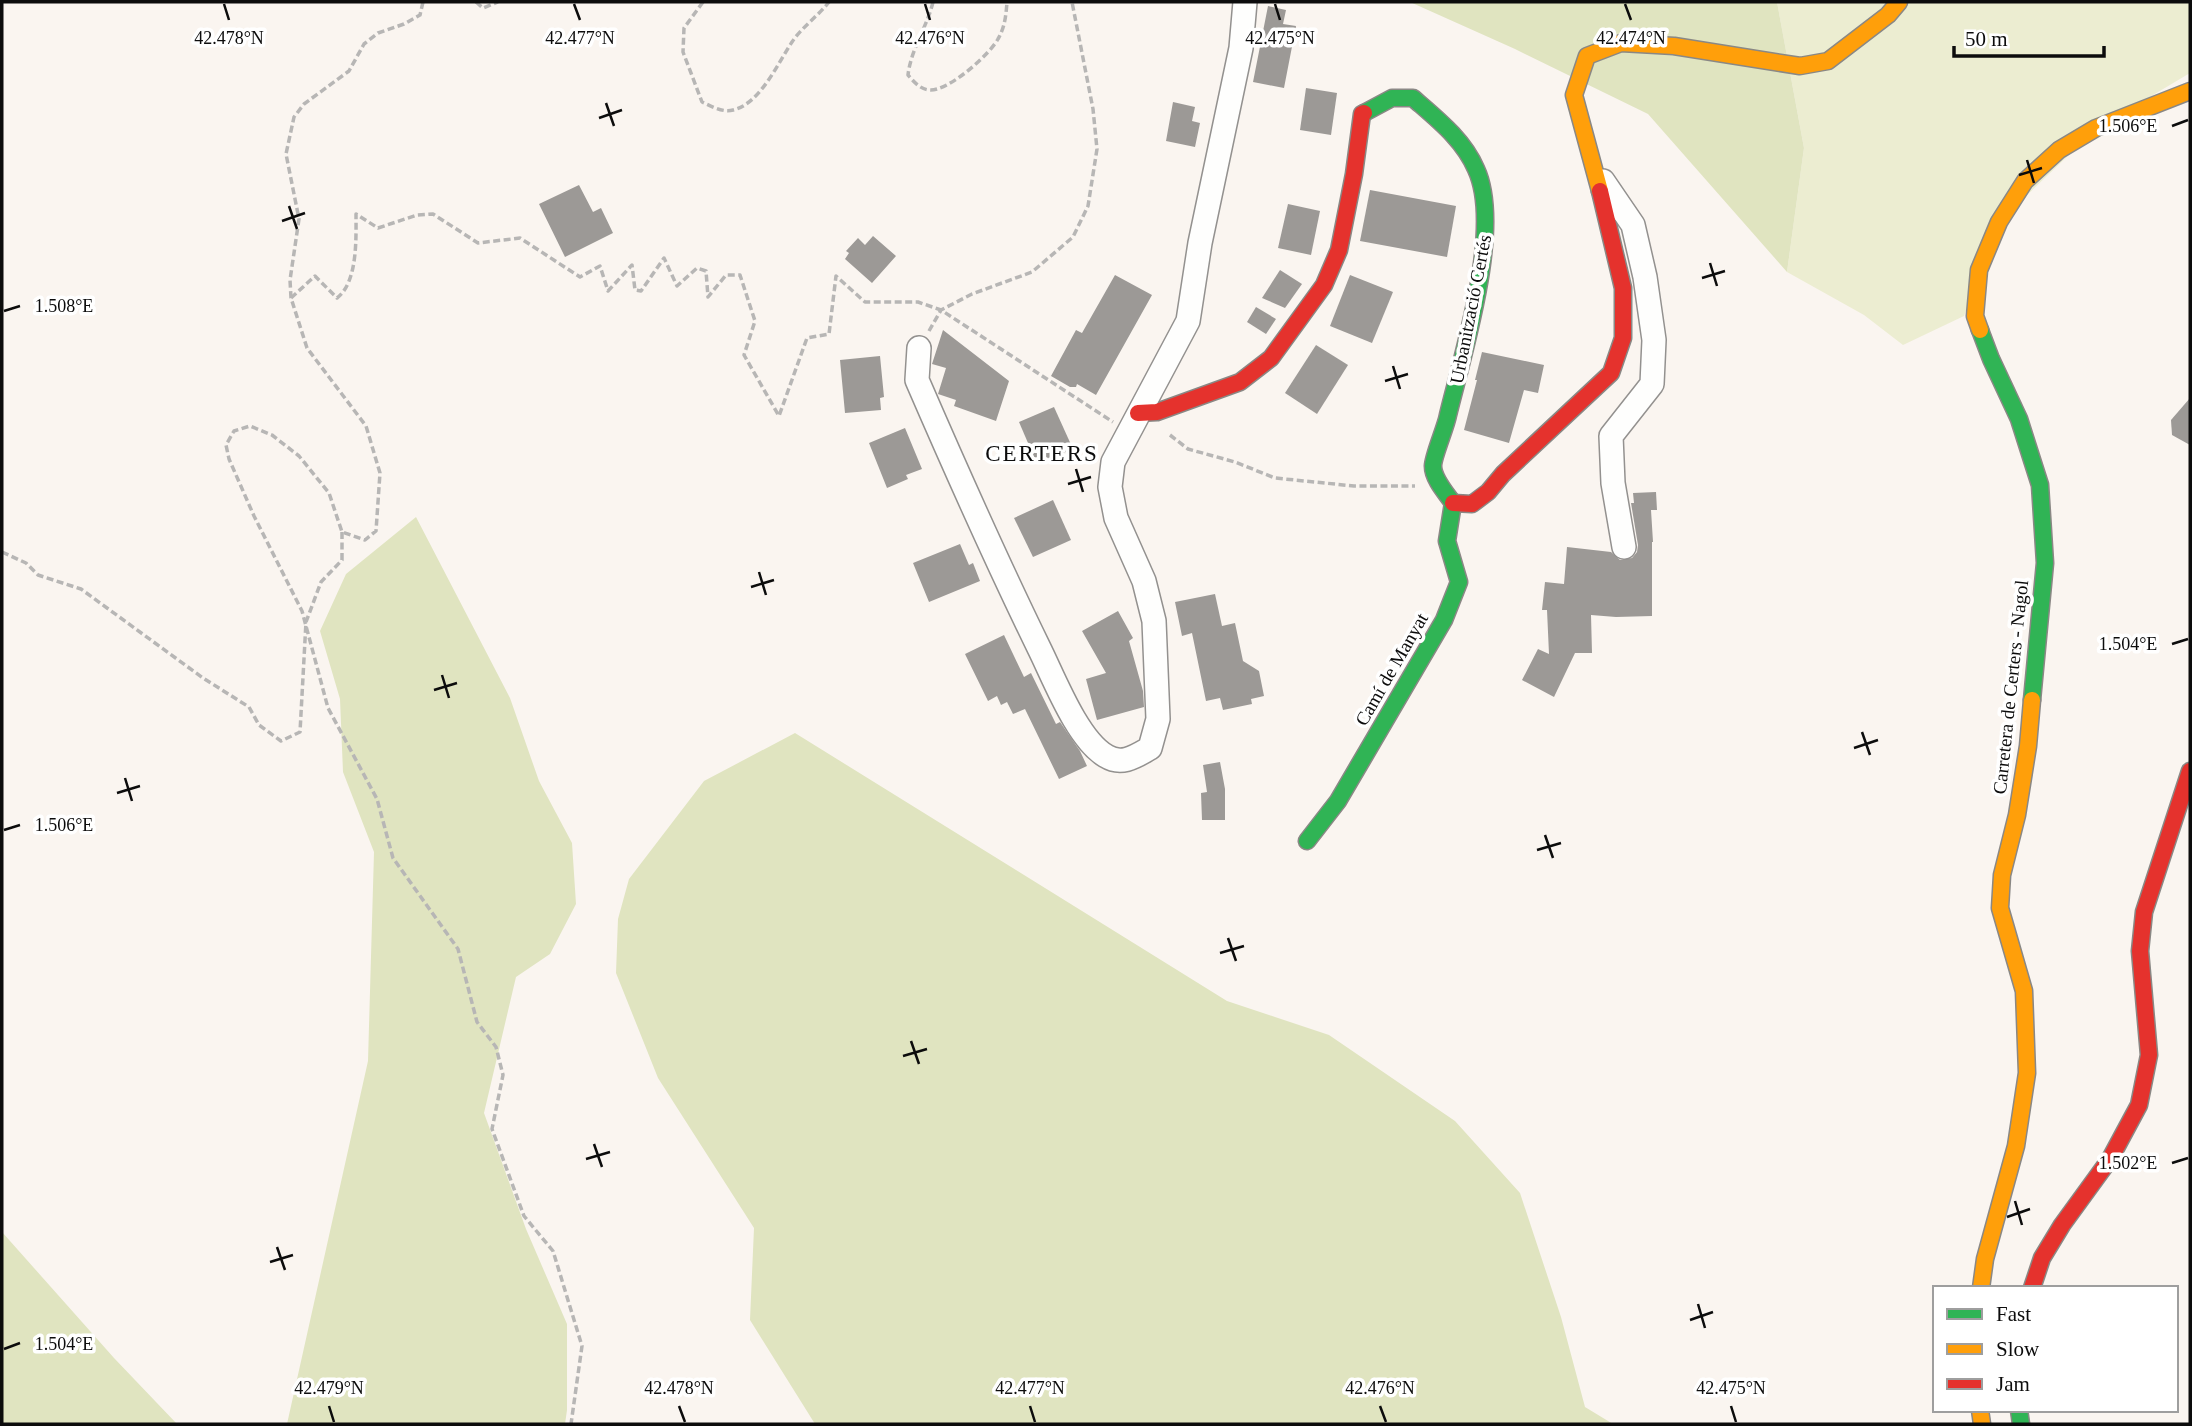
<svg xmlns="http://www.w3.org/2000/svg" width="2192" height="1426" font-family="Georgia,serif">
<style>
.green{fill:#ecedd1}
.forest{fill:#e0e4c0}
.building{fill:#9c9996}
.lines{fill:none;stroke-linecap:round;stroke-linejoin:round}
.street-casing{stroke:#93918f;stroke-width:26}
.fast-casing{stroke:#8a8885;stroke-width:19}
.slow-casing{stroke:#8a8885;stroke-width:19}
.jam-casing{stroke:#8a8885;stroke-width:19}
.path{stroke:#b7b6b5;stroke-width:3.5;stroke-dasharray:7 3.5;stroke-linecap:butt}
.street{stroke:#fefefd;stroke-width:23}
.fast{stroke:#30b455;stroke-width:16}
.slow{stroke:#ff9f0a;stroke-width:16}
.jam{stroke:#e5322d;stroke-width:16}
.ticks{fill:none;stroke:#0c0c0c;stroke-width:2.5}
.labels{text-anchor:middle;stroke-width:7;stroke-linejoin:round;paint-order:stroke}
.street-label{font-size:19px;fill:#0c0c0c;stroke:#fff}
.quarter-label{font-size:23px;letter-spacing:2px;fill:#0c0c0c;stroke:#fff}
.ticks-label{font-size:18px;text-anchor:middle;fill:#0c0c0c;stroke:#fff;stroke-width:7;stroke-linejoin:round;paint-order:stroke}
</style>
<rect width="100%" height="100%" fill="#faf5f0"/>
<!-- green -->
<polygon class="green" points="1777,2 2190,2 2190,73 2096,129 1999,222 1964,316 1903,345 1864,315 1787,272 1804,148"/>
<!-- forest -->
<g class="forest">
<polygon points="1410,2 1777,2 1804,148 1787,272 1648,114 1515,49"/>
<polygon points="416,517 510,698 539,781 572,843 576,904 550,954 516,977 484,1113 526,1229 567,1324 567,1410 565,1424 287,1424 368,1061 374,852 343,772 340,699 320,631 346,574"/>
<polygon points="795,733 1227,1001 1329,1035 1455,1121 1520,1193 1561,1317 1585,1407 1613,1424 815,1424 750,1320 754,1228 658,1078 616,973 618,919 629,879 704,781"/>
<polygon points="2,1232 114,1358 177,1424 2,1424"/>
</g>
<!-- building -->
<g class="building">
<polygon points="1268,6 1286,10 1283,24 1296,26 1284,88 1253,82"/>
<polygon points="1306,88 1337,93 1331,135 1300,130"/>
<polygon points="1173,102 1195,107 1192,121 1200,123 1195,147 1166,141"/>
<polygon points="579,185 593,212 601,208 613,233 565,257 539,204"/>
<polygon points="1370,190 1456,206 1447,257 1360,241"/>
<polygon points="1288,204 1320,211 1311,255 1278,248"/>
<polygon points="873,236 896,256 872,283 845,259 849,253 846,251 858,238 865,245"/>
<polygon points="1280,270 1302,284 1285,308 1262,298"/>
<polygon points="1115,275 1152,295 1096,395 1077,384 1076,387 1070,387 1051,376 1076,330 1082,333"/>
<polygon points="1350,275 1393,292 1372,343 1330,326"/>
<polygon points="1256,307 1276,319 1266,334 1247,322"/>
<polygon points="943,330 1009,381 996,421 954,406 956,400 938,394 946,368 932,364"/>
<polygon points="1316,345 1348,365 1317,414 1285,393"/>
<polygon points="1482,352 1544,365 1538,393 1524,390 1509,443 1464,430 1477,380 1475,380"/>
<polygon points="880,356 884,397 880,398 881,410 845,413 840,360"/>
<polygon points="2190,398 2190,445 2172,435 2171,420"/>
<polygon points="1054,407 1073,449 1037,464 1019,422"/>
<polygon points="905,428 922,469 906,475 908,479 887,488 869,443"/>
<polygon points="1656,492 1657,510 1651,510 1653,542 1652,542 1652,616 1616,617 1591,615 1592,653 1575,653 1554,697 1522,680 1538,649 1549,654 1547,610 1542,610 1545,582 1564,584 1567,547 1611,552 1620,560 1632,558 1637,552 1638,545 1631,503 1634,503 1633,493"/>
<polygon points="1053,500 1071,540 1033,557 1014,518"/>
<polygon points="960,544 969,565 973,563 980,581 929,602 913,563"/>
<polygon points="1215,594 1222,626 1235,623 1243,661 1259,671 1264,696 1251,699 1252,704 1223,710 1220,698 1206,701 1192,633 1182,636 1175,602"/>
<polygon points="1118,611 1133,638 1129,641 1143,691 1144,707 1097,720 1086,679 1106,673 1082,631"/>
<polygon points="1004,635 1024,677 1031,673 1056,724 1060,722 1080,751 1087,766 1059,779 1025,709 1013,714 1007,702 1001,705 997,696 988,701 965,654"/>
<polygon points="1220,762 1225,789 1225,820 1202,820 1201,793 1207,792 1203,765"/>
</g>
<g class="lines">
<defs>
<g id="street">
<polyline points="1603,181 1633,225 1645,277 1654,340 1652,384 1611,436 1613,483 1624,547"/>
<path d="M919,348L917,380C956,470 996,560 1039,648C1054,678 1077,739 1106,756C1122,766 1136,756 1150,748L1158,719L1154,621L1144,581L1116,518L1110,487L1113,462L1188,321L1200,243L1241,48L1245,2"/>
</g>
<g id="fast">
<path d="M1364,113L1392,98H1413C1437,119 1463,139 1476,169C1503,227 1463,353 1448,415C1446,427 1433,456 1433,466C1433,479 1446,493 1453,503"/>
<polyline points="1980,330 1991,359 2019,419 2040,485 2045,563 2032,700"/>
<polyline points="1307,841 1338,801 1444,620 1459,582 1447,541 1453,503"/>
<polyline points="2019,1410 2021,1424"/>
</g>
<g id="slow">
<polyline points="1600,191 1574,95 1587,56 1621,43 1674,46 1800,66 1828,61 1888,15 1899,2"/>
<polyline points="1980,330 1975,316 1979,270 1999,222 2025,181 2059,150 2096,128 2190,91"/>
<polyline points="1981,1288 1985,1259 2016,1146 2027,1073 2024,991 2000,908 2002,875 2017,815 2028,746 2032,700"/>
<polyline points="1980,1410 1982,1424"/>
</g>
<g id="jam">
<polyline points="1138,413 1157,412 1240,382 1271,358 1324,285 1339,250 1354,174 1362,114 1364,113"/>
<polyline points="1453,503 1472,504 1488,492 1503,474 1611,373 1623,338 1623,288 1600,191"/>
<polyline points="2032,1288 2042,1258 2062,1225 2110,1159 2139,1105 2149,1055 2140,951 2144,912 2190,771"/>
</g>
</defs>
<!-- street casing -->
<use href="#street" class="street-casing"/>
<!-- fast casing -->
<use href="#fast" class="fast-casing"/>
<!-- slow casing -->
<use href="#slow" class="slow-casing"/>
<!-- jam casing -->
<use href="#jam" class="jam-casing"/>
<!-- path -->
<g class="path">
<polyline points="423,2 420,15 404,24 378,33 364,44 349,71 304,104 294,117 286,154 299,219 290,280 291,298 307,348 366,426 380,473 376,531 365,540 342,532 329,493 299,456 272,435 250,426 234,431 226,445 229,459 254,516 302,611 328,708 377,799 393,858 458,949 477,1022 496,1047 503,1075 492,1129 524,1216 553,1251 582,1346 571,1424"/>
<polyline points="476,2 483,8 498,2"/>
<path d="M703,2L684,28L683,52L702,102C711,106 723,113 733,110C760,104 778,63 792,42C802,27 818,16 829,2"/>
<path d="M933,2C927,27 911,49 908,75C914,82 921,90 930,90C949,91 990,54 998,39C1005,27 1006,15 1007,2"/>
<path d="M291,298L315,276L337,298C358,282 356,238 356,214L378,228L417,215L433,214L478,243L520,238L580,277L600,266L608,291L632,265L635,290L641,291L664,258L677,286L697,268L706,271L708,297L726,275H740L755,321L744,355L779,416L807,338L829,334L836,276L865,302H918L941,310L1113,422"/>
<polyline points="929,331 941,310 972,294 1032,272 1073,237 1088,206 1097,149 1093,109 1072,2"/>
<polyline points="1170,435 1188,449 1235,462 1275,478 1354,486 1415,486"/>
<polyline points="2,552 26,563 38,575 81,589 203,678 249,707 259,725 281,741 300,732 306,622 321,582 342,560 342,532"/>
</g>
<!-- street -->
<use href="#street" class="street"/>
<!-- fast -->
<use href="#fast" class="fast"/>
<!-- slow -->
<use href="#slow" class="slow"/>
<!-- jam -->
<use href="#jam" class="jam"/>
</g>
<!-- ticks -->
<path class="ticks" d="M224,4L229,20M574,4L580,20M925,4L930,20M1275,4L1280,20M1625,4L1631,20M606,103L614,126M599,118L622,110M2172,126L2188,120M2027,160L2034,183M2019,175L2042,168M289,206L297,229M282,221L305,213M1710,263L1717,286M1702,278L1725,271M4,311L20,306M1393,366L1400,389M1385,381L1408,374M1076,469L1083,492M1068,484L1091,477M759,572L766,595M751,587L774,580M2172,644L2188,639M442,675L449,698M434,690L457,683M1862,732L1870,755M1854,748L1878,740M125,778L132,801M117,793L140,786M4,830L20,825M1545,835L1553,858M1537,850L1561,843M1228,938L1236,961M1220,953L1244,946M911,1041L919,1064M903,1056L927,1049M594,1144L602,1167M586,1159L610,1152M2172,1163L2188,1158M2015,1201L2022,1225M2007,1217L2030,1209M277,1247L285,1270M270,1262L293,1255M1698,1304L1705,1328M1690,1320L1713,1312M4,1349L20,1343M329,1406L334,1422M679,1406L685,1422M1030,1406L1035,1422M1380,1406L1386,1422M1731,1406L1736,1422"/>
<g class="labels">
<!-- street labels -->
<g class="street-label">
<text transform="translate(1470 309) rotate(-79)" y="7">Urbanització Certés</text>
<text transform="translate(1391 669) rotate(-60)" y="7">Camí de Manyat</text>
<text transform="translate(2010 687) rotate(-84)" y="7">Carretera de Certers - Nagol</text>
</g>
<!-- quarter labels -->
<g class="quarter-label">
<text x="1042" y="461">CERTERS</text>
</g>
</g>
<g class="ticks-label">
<text x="229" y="44">42.478°N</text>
<text x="580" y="44">42.477°N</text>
<text x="930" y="44">42.476°N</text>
<text x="1280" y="44">42.475°N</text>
<text x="1631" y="44">42.474°N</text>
<text x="2128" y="132">1.506°E</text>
<text x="64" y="312">1.508°E</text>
<text x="2128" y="650">1.504°E</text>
<text x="64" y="831">1.506°E</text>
<text x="2128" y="1169">1.502°E</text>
<text x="64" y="1350">1.504°E</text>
<text x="329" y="1394">42.479°N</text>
<text x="679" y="1394">42.478°N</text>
<text x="1030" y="1394">42.477°N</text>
<text x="1380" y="1394">42.476°N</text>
<text x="1731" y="1394">42.475°N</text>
</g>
<!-- border -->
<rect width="2192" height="1426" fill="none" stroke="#0c0c0c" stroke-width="7"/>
<!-- legend -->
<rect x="1933" y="1286" width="245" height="126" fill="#ffffff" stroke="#9e9e9e" stroke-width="2"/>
<rect x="1947" y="1309" width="35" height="10" fill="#30b455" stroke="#9e9e9e" stroke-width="2"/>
<text x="1996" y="1321" font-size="21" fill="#0c0c0c">Fast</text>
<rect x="1947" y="1344" width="35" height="10" fill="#ff9f0a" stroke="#9e9e9e" stroke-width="2"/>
<text x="1996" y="1356" font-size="21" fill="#0c0c0c">Slow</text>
<rect x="1947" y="1379" width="35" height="10" fill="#e5322d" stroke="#9e9e9e" stroke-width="2"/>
<text x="1996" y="1391" font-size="21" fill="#0c0c0c">Jam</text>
<!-- scale -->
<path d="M1954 46v10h150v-10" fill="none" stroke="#0c0c0c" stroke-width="3.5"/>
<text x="1965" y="46" font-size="21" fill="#0c0c0c" stroke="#ffffff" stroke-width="5" paint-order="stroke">50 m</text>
</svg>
